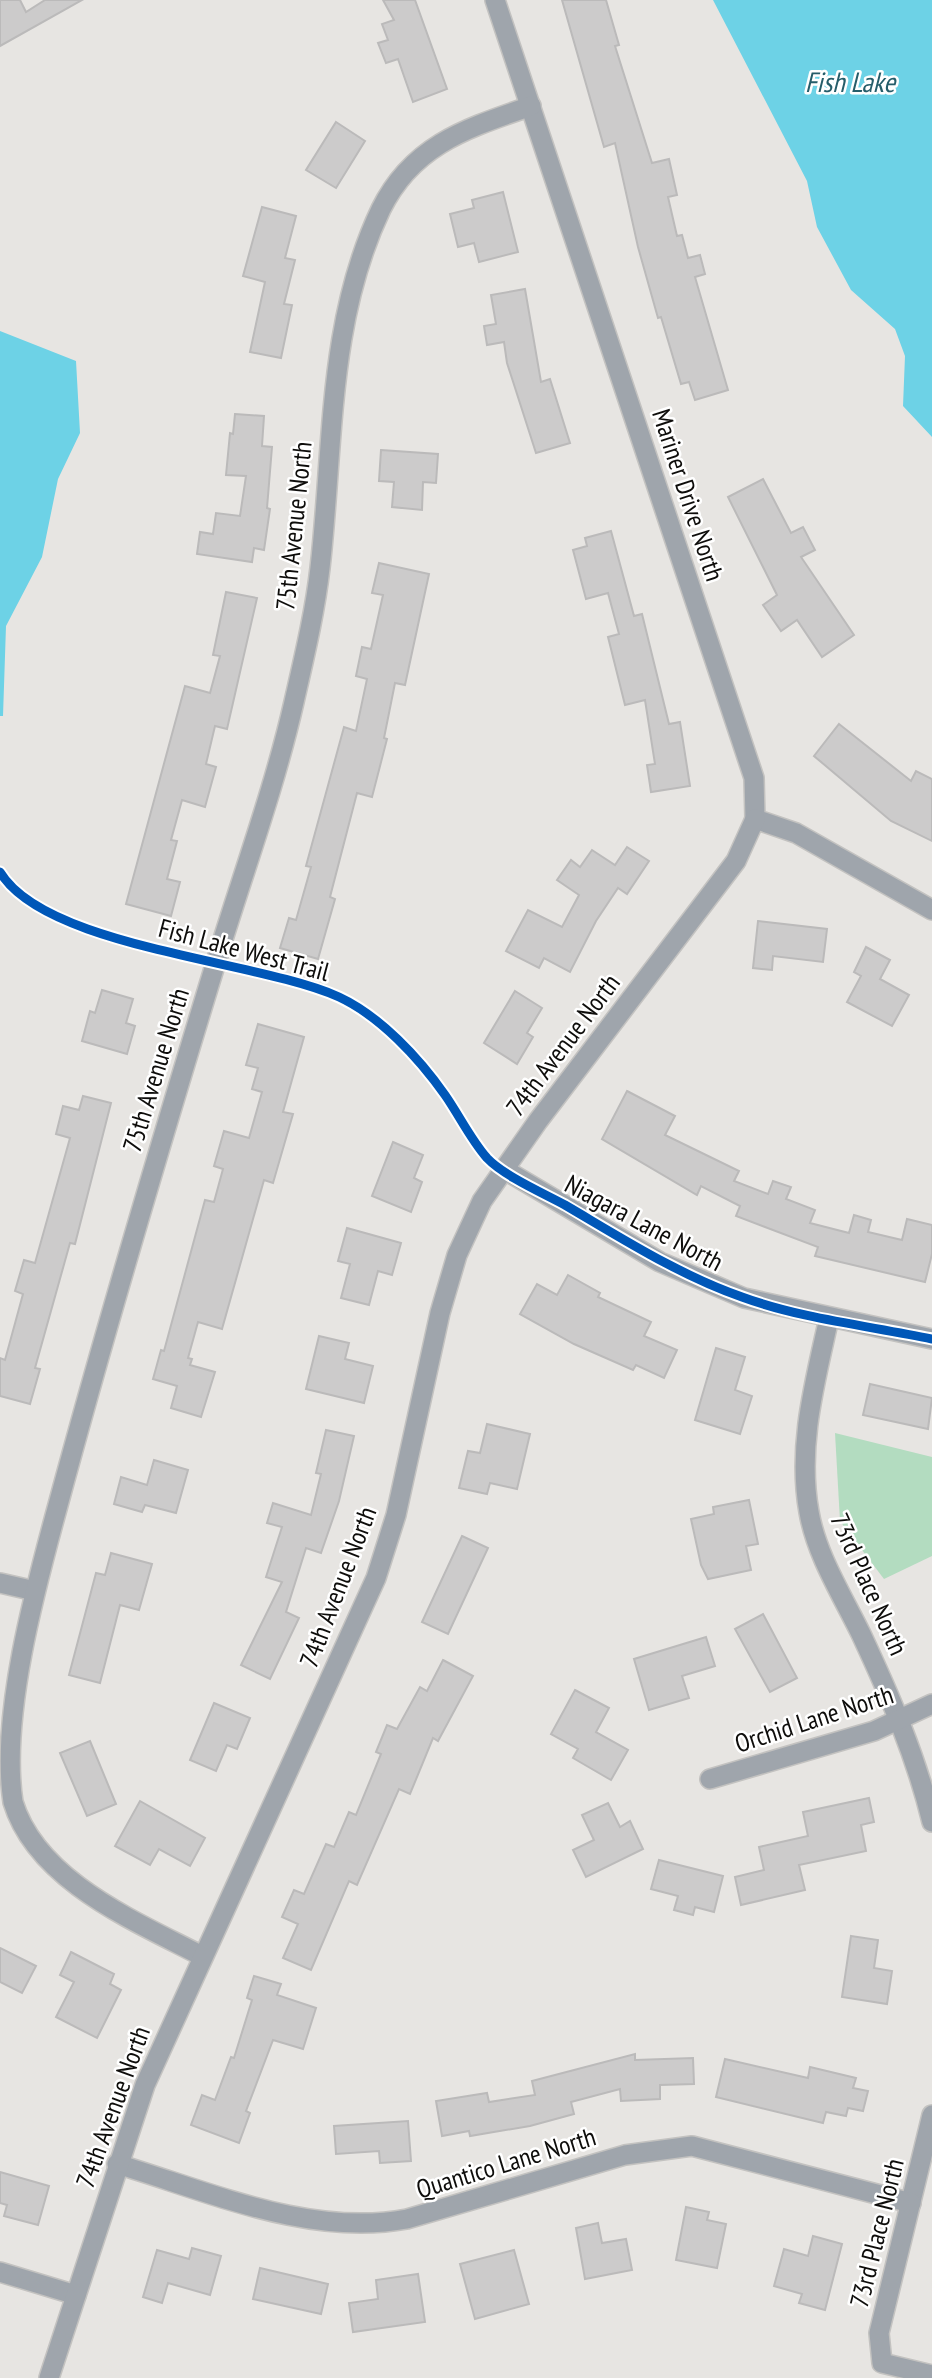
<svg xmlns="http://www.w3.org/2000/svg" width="932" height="2378" font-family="'PT Sans Narrow',sans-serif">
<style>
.green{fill:#b3dcc0}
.water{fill:#6dd2e6}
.building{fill:#cccbcb;stroke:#bbbaba;stroke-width:2}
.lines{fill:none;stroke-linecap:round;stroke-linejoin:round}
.street-casing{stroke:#c3c2c0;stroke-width:22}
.street{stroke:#9fa5ac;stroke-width:19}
.cycleway-casing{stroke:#fff;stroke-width:13}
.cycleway{stroke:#0057b8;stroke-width:9}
.labels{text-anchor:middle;stroke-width:5;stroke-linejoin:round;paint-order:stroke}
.street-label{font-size:26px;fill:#0e0d0b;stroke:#fff}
.water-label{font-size:28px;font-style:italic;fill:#255d6a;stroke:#fff}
</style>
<rect width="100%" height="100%" fill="#e7e5e2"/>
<!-- green -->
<polygon class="green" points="835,1433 932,1457 932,1556 884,1579 840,1521"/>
<!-- water -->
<g class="water">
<polygon points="713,0 932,0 932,437 903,406 905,356 895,329 851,290 817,227 807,181"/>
<polygon points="0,331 76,361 80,433 58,479 42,557 6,626 3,716 0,716"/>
</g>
<!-- building -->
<g class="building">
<polygon points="0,0 20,0 26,12 45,0 82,0 0,46"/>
<polygon points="383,0 415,0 447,89 413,102 398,59 386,63 378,43 388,40 382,24 394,20"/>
<polygon points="562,0 606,0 619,45 615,46 652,163 669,159 677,195 668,197 677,236 682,235 688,258 700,255 705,274 695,277 728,390 695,400 689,382 681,384 661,317 658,318 638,247 615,143 604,147"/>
<polygon points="336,122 365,141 336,188 306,170"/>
<polygon points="503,192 518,252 479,262 474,243 458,247 450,214 474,208 472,200"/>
<polygon points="262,207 296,216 285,258 295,260 284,304 292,305 281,358 250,352 265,282 243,276"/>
<polygon points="525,289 541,382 550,379 570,443 536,453 507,363 504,342 487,345 484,326 496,324 491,295"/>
<polygon points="235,414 264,416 262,446 272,447 267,508 270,509 264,550 254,548 252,562 197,554 200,532 213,534 216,513 240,516 246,476 226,475 230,433 233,434"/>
<polygon points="381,450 438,454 436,483 423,482 422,510 392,507 394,482 379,481"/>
<polygon points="763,479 791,533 803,527 815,550 801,557 854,635 822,657 797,620 781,631 763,605 777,595 728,497"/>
<polygon points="611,531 634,616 642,614 669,724 680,722 690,786 651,792 647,765 655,764 645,700 625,705 608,637 619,634 608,593 586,599 573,550 587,546 585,538"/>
<polygon points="379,563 429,574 405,685 395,683 384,738 387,739 372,797 357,793 330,897 335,899 318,959 280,948 289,918 296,920 311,867 306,866 344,727 356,731 367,679 356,676 362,647 371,649 383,595 372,593"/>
<polygon points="226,592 257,598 227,729 215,726 206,764 216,767 205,807 182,800 171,840 177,841 167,879 180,882 171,916 126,904 185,686 210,693 220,656 213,655"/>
<polygon points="839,724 911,781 916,771 932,779 932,841 891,821 814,756"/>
<polygon points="627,847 649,861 627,894 618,888 596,921 570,972 544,958 539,968 506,951 528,910 562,927 579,895 557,880 571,860 580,867 592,850 615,865"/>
<polygon points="758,921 827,929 823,962 773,956 772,970 753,968"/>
<polygon points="866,947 890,960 880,979 909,995 892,1026 847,1002 861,976 854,972"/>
<polygon points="102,990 133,999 126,1023 135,1026 127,1054 82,1041 90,1011 95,1013"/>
<polygon points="515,991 542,1008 527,1033 533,1037 517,1064 484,1043"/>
<polygon points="258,1024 304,1037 283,1112 293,1114 273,1183 264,1180 222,1329 198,1322 188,1358 192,1359 190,1365 215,1372 201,1417 171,1408 177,1386 153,1379 161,1350 164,1351 205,1200 214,1202 223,1169 214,1166 224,1131 249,1138 262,1092 252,1089 258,1068 246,1065"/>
<polygon points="627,1091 675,1116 665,1135 739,1171 734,1181 768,1194 773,1181 791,1187 786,1199 815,1210 810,1223 849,1233 854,1215 871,1220 868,1232 902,1240 907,1219 932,1225 932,1254 925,1282 815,1256 818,1247 736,1216 740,1206 701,1186 697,1195 602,1139"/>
<polygon points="83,1096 111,1103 75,1244 70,1243 35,1368 40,1369 30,1404 0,1396 0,1358 5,1360 23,1294 15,1291 24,1260 35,1263 70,1138 56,1134 63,1106 79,1110"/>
<polygon points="393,1142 423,1155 414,1178 422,1182 411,1212 372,1196"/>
<polygon points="347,1228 401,1243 392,1275 378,1271 369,1305 341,1298 350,1264 338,1261"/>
<polygon points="568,1275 600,1293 598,1297 651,1322 644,1336 677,1350 664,1378 636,1365 633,1370 574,1344 520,1314 537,1284 557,1295"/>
<polygon points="319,1336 349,1343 345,1359 373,1366 364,1403 306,1389"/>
<polygon points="716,1348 745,1357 735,1390 752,1396 740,1434 695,1420"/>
<polygon points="870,1384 932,1398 928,1429 863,1415"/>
<polygon points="487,1424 530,1434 517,1489 490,1483 487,1494 459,1488 468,1451 480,1453"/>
<polygon points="326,1430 354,1436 339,1501 321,1553 306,1548 286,1612 299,1618 270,1679 241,1665 282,1582 266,1577 282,1527 267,1523 273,1503 311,1515 321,1474 316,1473"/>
<polygon points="154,1460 188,1470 176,1513 145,1505 142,1512 114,1504 121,1477 147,1485"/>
<polygon points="749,1500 758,1544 746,1546 751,1570 708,1579 701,1565 691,1519 714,1514 713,1507"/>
<polygon points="462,1536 488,1548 448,1634 422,1622"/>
<polygon points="111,1553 152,1564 139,1610 120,1605 100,1683 69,1675 96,1573 105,1575"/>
<polygon points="763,1614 797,1678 770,1692 735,1629"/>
<polygon points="706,1637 715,1666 682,1676 689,1698 649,1710 634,1659"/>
<polygon points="443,1660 473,1676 438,1741 433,1738 410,1794 399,1789 357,1885 349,1881 311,1970 283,1958 298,1924 282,1917 294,1890 304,1894 326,1844 334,1847 349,1812 356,1815 381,1754 376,1752 387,1725 397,1729 420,1687 427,1691"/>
<polygon points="575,1690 609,1708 596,1732 628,1750 611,1780 573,1758 578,1749 551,1734"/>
<polygon points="214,1703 250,1718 237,1749 227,1745 216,1771 190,1760"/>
<polygon points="90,1741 116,1804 87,1816 60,1753"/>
<polygon points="869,1798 874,1822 861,1825 866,1851 799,1865 805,1890 741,1905 735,1877 764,1870 759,1847 808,1836 803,1812"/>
<polygon points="140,1801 205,1838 190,1866 159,1849 150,1865 115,1846"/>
<polygon points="608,1803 620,1827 630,1821 643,1849 586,1877 573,1850 594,1840 582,1815"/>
<polygon points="659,1860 723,1876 714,1912 695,1907 693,1915 674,1910 678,1896 651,1889"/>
<polygon points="851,1936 878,1940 874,1968 892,1971 887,2004 842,1997"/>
<polygon points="0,1948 36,1966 22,1993 0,1982"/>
<polygon points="71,1952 114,1974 110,1984 121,1990 97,2038 56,2017 74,1982 60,1975"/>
<polygon points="254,1976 281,1984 277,1995 316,2008 303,2049 273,2040 246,2111 250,2113 239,2143 191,2125 202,2095 215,2100 231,2057 234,2058 252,2000 247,1998"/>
<polygon points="635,2054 635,2060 693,2058 694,2084 660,2085 660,2099 621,2101 620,2089 571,2102 574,2114 530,2126 470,2136 469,2131 442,2136 436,2101 487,2093 489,2102 535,2095 532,2081"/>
<polygon points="725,2059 808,2078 810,2067 856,2078 853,2088 868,2091 863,2111 848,2108 846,2116 826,2112 823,2123 716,2097"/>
<polygon points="408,2121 411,2161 380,2163 379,2151 336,2154 334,2126"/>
<polygon points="0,2172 49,2186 38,2225 4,2216 7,2205 0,2203"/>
<polygon points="686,2207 709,2212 707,2220 726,2224 717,2268 676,2260"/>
<polygon points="598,2223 602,2243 626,2239 632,2270 585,2279 576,2228"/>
<polygon points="813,2236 842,2244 825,2310 799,2303 802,2294 774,2286 784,2249 808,2256"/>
<polygon points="192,2248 221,2256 210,2295 168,2283 162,2303 143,2297 157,2250 189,2259"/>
<polygon points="514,2250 529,2304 475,2319 460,2264"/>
<polygon points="260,2268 328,2284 321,2314 253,2299"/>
<polygon points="418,2274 425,2322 353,2332 349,2303 378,2299 376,2280"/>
</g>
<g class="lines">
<defs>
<g id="street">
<polyline points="495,0 754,778 755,819 796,833 932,910"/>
<polyline points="505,1170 660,1262 744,1298 932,1339"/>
<path d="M829,1318C815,1382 797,1446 809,1512C816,1554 842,1595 861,1634C890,1696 916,1756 932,1822"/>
<polyline points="0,1583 35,1591"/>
<polyline points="710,1779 874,1731 932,1704"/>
<path d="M202,1956C135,1921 37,1881 13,1802C0,1717 35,1589 58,1505C107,1323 161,1142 216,962C242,876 274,790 294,702C304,658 315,612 320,568C334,446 327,322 381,209C413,144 468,128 531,106"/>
<polyline points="932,2115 879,2333 882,2363 932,2375"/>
<path d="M117,2164C210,2192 310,2237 407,2219L625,2155L692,2146L911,2203"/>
<polyline points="0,2272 76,2295"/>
<polyline points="49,2378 145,2085 376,1578 396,1515 440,1313 457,1255 482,1201 538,1121 736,861 755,819"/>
</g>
</defs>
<!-- street casing -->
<use href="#street" class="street-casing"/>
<!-- street -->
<use href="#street" class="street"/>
<defs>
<path id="cycleway" d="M0,872C46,948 258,960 339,997C380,1016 419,1058 445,1095C459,1115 471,1140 487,1158C504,1176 543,1193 565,1205C623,1239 679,1275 742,1297C802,1319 870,1326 932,1339"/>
</defs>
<!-- cycleway casing -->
<use href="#cycleway" class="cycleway-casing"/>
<!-- cycleway -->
<use href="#cycleway" class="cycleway"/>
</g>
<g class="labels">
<!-- street labels -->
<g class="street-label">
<text transform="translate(688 495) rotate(72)" y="9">Mariner Drive North</text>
<text transform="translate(294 526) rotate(-84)" y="9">75th Avenue North</text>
<text transform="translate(244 950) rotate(15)" y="9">Fish Lake West Trail</text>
<text transform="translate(563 1045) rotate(-53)" y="9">74th Avenue North</text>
<text transform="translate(156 1070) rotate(-73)" y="9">75th Avenue North</text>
<text transform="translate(644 1223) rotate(28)" y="9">Niagara Lane North</text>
<text transform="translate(869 1584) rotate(66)" y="9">73rd Place North</text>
<text transform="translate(338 1587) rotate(-69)" y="9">74th Avenue North</text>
<text transform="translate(814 1719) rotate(-18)" y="9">Orchid Lane North</text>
<text transform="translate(113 2107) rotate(-70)" y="9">74th Avenue North</text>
<text transform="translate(506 2163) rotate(-17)" y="9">Quantico Lane North</text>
<text transform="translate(877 2233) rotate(-76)" y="9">73rd Place North</text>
</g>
<!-- water labels -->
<g class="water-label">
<text x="850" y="92">Fish Lake</text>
</g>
</g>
</svg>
